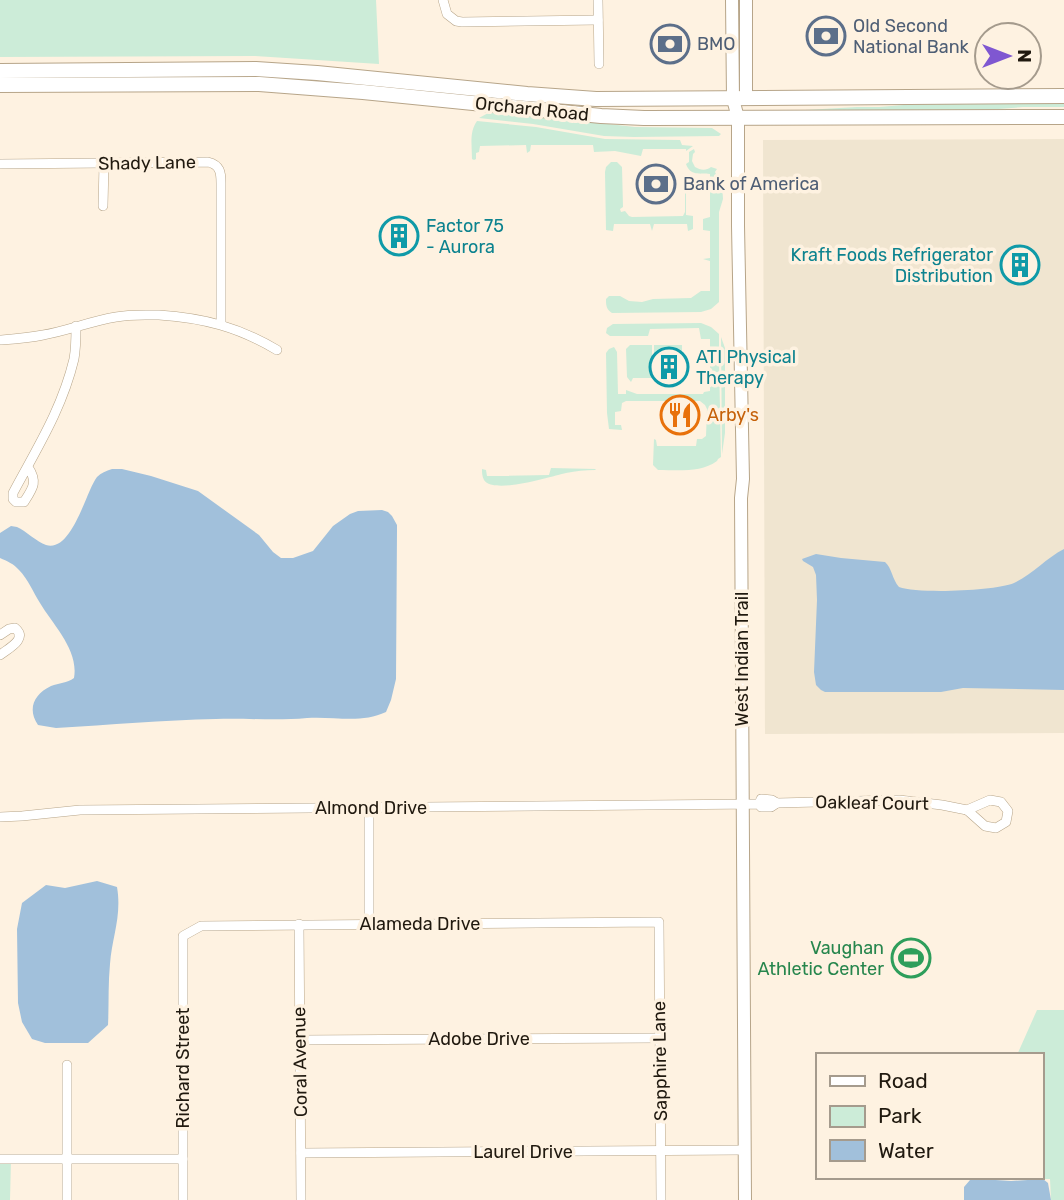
<svg xmlns="http://www.w3.org/2000/svg" width="1064" height="1200" font-family="Rubik,sans-serif">
<style>
.industrial{fill:#f0e5d0}
.green{fill:#ccecd8}
.water{fill:#a1c0db}
.lines{fill:none;stroke-linecap:round;stroke-linejoin:round}
.minor-casing{stroke:#b7a589;stroke-width:10}
.tertiary-casing{stroke:#b7a589;stroke-width:14}
.secondary-casing{stroke:#b7a589;stroke-width:14}
.primary-casing{stroke:#b7a589;stroke-width:16}
.minor{stroke:#fff;stroke-width:9}
.tertiary{stroke:#fff;stroke-width:12}
.secondary{stroke:#fff;stroke-width:12}
.primary{stroke:#fff;stroke-width:14}
.labels{text-anchor:middle;stroke-width:7;stroke-linejoin:round;paint-order:stroke}
.service-label{font-size:18px;fill:#4e5e75;stroke:#fef2e1;text-anchor:start}
.street-label{font-size:18px;fill:#20190f;stroke:#fef2e1}
.culture-label{font-size:18px;fill:#0d838f;stroke:#fef2e1;text-anchor:start}
.food-label{font-size:18px;fill:#c56008;stroke:#fef2e1;text-anchor:start}
.leisure-label{font-size:18px;fill:#27864d;stroke:#fef2e1;text-anchor:end}
</style>
<rect width="100%" height="100%" fill="#fef2e1"/>
<!-- industrial -->
<polygon class="industrial" points="1064,139 1064,733 765,734 763,140"/>
<!-- green -->
<g class="green">
<polygon points="0,0 376,0 379,64 255,56 0,57"/>
<polygon points="1064,101 1064,107 1023,107 960,112 788,111 857,107 879,107 941,102"/>
<polygon points="490,112 547,117 635,127 712,128 721,134 719,136 634,137 604,136 533,124 479,118"/>
<path d="M477,121L536,127L605,139L680,140L682,145L693,146L686,151V149H643L641,156L615,151L594,152L593,145H531L530,151L527,153L526,145L480,146L479,152L476,153V159L474,160L472,159C472,146 469,132 477,121Z"/>
<path d="M694,149L695,152L693,154L692,161L695,167C700,170 706,171 711,167L717,169L715,172L717,176L715,180L722,184L723,199L719,212V302L711,309L701,312L612,313C606,309 606,305 606,299L609,296H620L629,301L642,302L653,299L691,298L701,291H710V261L703,259L710,258V231L703,230V219L710,217V174C700,173 690,176 686,164L689,162V152Z"/>
<polygon points="611,162 617,162 622,167 623,207 620,209 621,212 625,211 629,216 632,217 683,216 685,212 685,182 688,180 692,183 693,185 686,186 686,215 693,216 693,229 688,231 687,224 654,224 652,231 650,224 614,224 613,231 606,230 605,172 606,167"/>
<polygon points="701,323 711,327 719,334 719,359 710,359 710,339 701,339 699,328 650,329 648,336 610,336 606,333 607,328 613,324"/>
<polygon points="721,337 725,348 725,433 722,454"/>
<polygon points="630,345 652,345 652,378 633,378 631,382 627,377 626,349"/>
<rect x="654" y="345" width="28" height="13"/>
<path d="M614,347L617,352L618,394H626V390L637,394H703L704,392L710,391V361H719L721,457L718,459L717,461C701,473 677,470 658,470L653,465L654,439L656,440L657,446H696L697,439H702L706,436L707,409L705,405L700,401H626L622,403L621,411L615,412V425H621L622,430L609,429L607,413L606,353L609,349Z"/>
<path d="M551,468L596,469L595,470C585,470 576,471 566,473C552,476 494,495 484,480C482,476 482,473 482,469L486,470L487,476L549,475Z"/>
<polygon points="1037,1010 1064,1010 1064,1200 1051,1200 1050,1179 1003,1179 1003,1177 1041,1177 1041,1055 1017,1055"/>
<polygon points="0,1159 11,1159 10,1200 0,1200"/>
</g>
<!-- water -->
<g class="water">
<path d="M112,469H122L151,476L198,491L259,535L273,552L281,558H293L313,551L333,526L350,514L358,511L382,510L388,512L392,516L397,525V530L396,679L391,700L386,712C361,724 334,716 307,718C277,721 247,718 216,719C163,720 110,725 56,728L38,725C27,709 34,694 51,686C59,683 67,683 74,678C79,650 53,625 40,603C33,592 28,579 19,570C14,564 7,561 0,558V533L11,526L17,527C26,531 37,542 46,545C72,553 86,491 97,477C101,473 106,471 112,469Z"/>
<path d="M1064,549V690L963,688L941,692H825L821,690L816,685L814,672L817,600L816,575L813,567L803,561L802,559L816,554L841,558L885,562C892,568 892,579 899,587C918,594 995,591 1014,583C1032,575 1046,558 1064,549Z"/>
<path d="M97,881L117,887C122,916 112,937 110,964C108,984 109,1005 108,1025L88,1043H45L32,1039L22,1022L18,1003L17,929L22,903L46,885L65,888Z"/>
<polygon points="980,1179 1011,1181 1043,1179 1048,1183 1051,1200 964,1200 964,1187 970,1180"/>
</g>
<g class="lines">
<defs>
<g id="minor">
<polyline points="443,0 447,14 456,21 462,22 598,20"/>
<polyline points="598,0 599,64"/>
<path d="M0,164L208,162C220,165 221,172 221,183V324"/>
<polyline points="103,206 104,164"/>
<path d="M0,340C14,339 29,338 43,335C67,331 91,321 116,317C130,314 146,315 159,315C204,318 238,327 277,350"/>
<path d="M28,467C38,482 33,488 24,502H16L13,499V493C37,448 62,409 74,359C76,348 76,336 76,326"/>
<path d="M0,635L9,629L15,628C28,639 9,648 0,655"/>
<polygon points="990,800 1001,802 1008,811 1006,822 996,828 985,826 967,810"/>
<polyline points="759,804 761,799 772,800 777,803 899,800 942,805 967,810"/>
<polyline points="369,808 369,924"/>
<polyline points="0,817 22,816 80,810 759,804 761,807 771,807 777,803"/>
<polyline points="299,924 301,1200"/>
<polyline points="299,1040 659,1038"/>
<polyline points="67,1065 67,1200"/>
<polyline points="301,1153 745,1150"/>
<polyline points="0,1159 183,1159"/>
<polyline points="183,1200 183,936 201,926 659,922 661,1200"/>
</g>
<g id="tertiary">
<polyline points="732,0 733,99"/>
<polyline points="746,99 746,0"/>
</g>
<polyline id="secondary" points="733,99 738,118 738,226 743,479 741,498 745,1200"/>
<g id="primary">
<polyline points="0,71 256,69 317,73 527,94 596,99 1064,96"/>
<polyline points="0,85 259,84 363,92 601,116 644,118 1064,117"/>
</g>
</defs>
<!-- minor casing -->
<use href="#minor" class="minor-casing"/>
<!-- tertiary casing -->
<use href="#tertiary" class="tertiary-casing"/>
<!-- secondary casing -->
<use href="#secondary" class="secondary-casing"/>
<!-- primary casing -->
<use href="#primary" class="primary-casing"/>
<!-- minor -->
<use href="#minor" class="minor"/>
<!-- tertiary -->
<use href="#tertiary" class="tertiary"/>
<!-- secondary -->
<use href="#secondary" class="secondary"/>
<!-- primary -->
<use href="#primary" class="primary"/>
</g>
<!-- icons -->
<defs>
<symbol id="bank-ring" viewBox="-11 -11 22 22"><circle r="9.5" fill="#fef2e1" stroke="#5c6f8a" stroke-width="1.5"/><path d="M-6-4H6V4H-6ZM0-2.3a2.3 2.3 0 1 0 0 4.6a2.3 2.3 0 1 0 0-4.6Z" fill="#5c6f8a"/></symbol>
<symbol id="building-ring" viewBox="-11 -11 22 22"><circle r="9.5" fill="#fef2e1" stroke="#0f9aa8" stroke-width="1.5"/><path d="M-4-6H4V6H1V3H-1V6H-4ZM-2.5-4.3h1.7v1.8h-1.7ZM.8-4.3h1.7v1.8H.8ZM-2.5-1h1.7V.8h-1.7ZM.8-1h1.7V.8H.8Z" fill="#0f9aa8"/></symbol>
<symbol id="restaurant-ring" viewBox="-11 -11 22 22"><circle r="9.5" fill="#fef2e1" stroke="#e8710a" stroke-width="1.5"/><path d="M-5-6h1v4h1v-4h1v4h1v-4h1v5L-1.5 .5V6h-2V.5L-5-1ZM5-6V6H3V1.5H1.5Q1.5-4 5-6Z" fill="#e8710a"/></symbol>
<symbol id="stadium-ring" viewBox="-11 -11 22 22"><circle r="9.5" fill="#fef2e1" stroke="#2e9e5b" stroke-width="1.5"/><path d="M0-5a6.5 5 0 1 0 0 10a6.5 5 0 1 0 0-10ZM-3.5-1.8h7v3.6h-7Z" fill="#2e9e5b"/></symbol>
</defs>
<g fill-rule="evenodd">
<use href="#bank-ring" x="804" y="14" width="44" height="44"/>
<use href="#bank-ring" x="648" y="22" width="44" height="44"/>
<use href="#bank-ring" x="634" y="162" width="44" height="44"/>
<use href="#building-ring" x="377" y="214" width="44" height="44"/>
<use href="#building-ring" x="998" y="243" width="44" height="44"/>
<use href="#building-ring" x="647" y="345" width="44" height="44"/>
<use href="#restaurant-ring" x="658" y="393" width="44" height="44"/>
<use href="#stadium-ring" x="889" y="936" width="44" height="44"/>
</g>
<g class="labels">
<!-- service labels -->
<g class="service-label">
<text x="853" y="32">Old Second<tspan x="853" dy="21">National Bank</tspan></text>
<text x="697" y="50">BMO</text>
<text x="683" y="190">Bank of America</text>
</g>
<!-- street labels -->
<g class="street-label">
<text transform="translate(532 109) rotate(6)" y="6">Orchard Road</text>
<text transform="translate(147 163) rotate(-1)" y="6">Shady Lane</text>
<text transform="translate(742 659) rotate(-90)" y="6">West Indian Trail</text>
<text transform="translate(872 803) rotate(1)" y="6">Oakleaf Court</text>
<text x="371" y="814">Almond Drive</text>
<text x="420" y="930">Alameda Drive</text>
<text x="479" y="1045">Adobe Drive</text>
<text transform="translate(660 1061) rotate(-91)" y="6">Sapphire Lane</text>
<text transform="translate(300 1062) rotate(-91)" y="6">Coral Avenue</text>
<text transform="translate(183 1068) rotate(-90)" y="6">Richard Street</text>
<text x="523" y="1158">Laurel Drive</text>
</g>
<!-- culture labels -->
<g class="culture-label">
<text x="426" y="232">Factor 75<tspan x="426" dy="21">- Aurora</tspan></text>
<text x="993" y="261" text-anchor="end">Kraft Foods Refrigerator<tspan x="993" dy="21">Distribution</tspan></text>
<text x="696" y="363">ATI Physical<tspan x="696" dy="21">Therapy</tspan></text>
</g>
<!-- food labels -->
<g class="food-label">
<text x="707" y="421">Arby's</text>
</g>
<!-- leisure labels -->
<g class="leisure-label">
<text x="884" y="954">Vaughan<tspan x="884" dy="21">Athletic Center</tspan></text>
</g>
</g>
<!-- legend -->
<rect x="816" y="1053" width="228" height="126" fill="#fef2e1" stroke="#a59b8d" stroke-width="2"/>
<rect x="830" y="1076" width="35" height="10" fill="#ffffff" stroke="#a59b8d" stroke-width="2"/>
<text x="878" y="1088" font-size="21" fill="#20190f">Road</text>
<rect x="830" y="1106" width="35" height="21" fill="#ccecd8" stroke="#a59b8d" stroke-width="2"/>
<text x="878" y="1123" font-size="21" fill="#20190f">Park</text>
<rect x="830" y="1140" width="35" height="21" fill="#a1c0db" stroke="#a59b8d" stroke-width="2"/>
<text x="878" y="1158" font-size="21" fill="#20190f">Water</text>
<!-- north arrow -->
<g transform="translate(1008 56) rotate(90)"><circle r="33" fill="#fef2e1" stroke="#a59b8d" stroke-width="2"/>
<path d="M0-5L12 26L0 18L-12 26Z" fill="#7f57d1"/>
<text y="-10" font-size="19" font-weight="bold" text-anchor="middle" fill="#20190f">N</text>
</g>
</svg>
